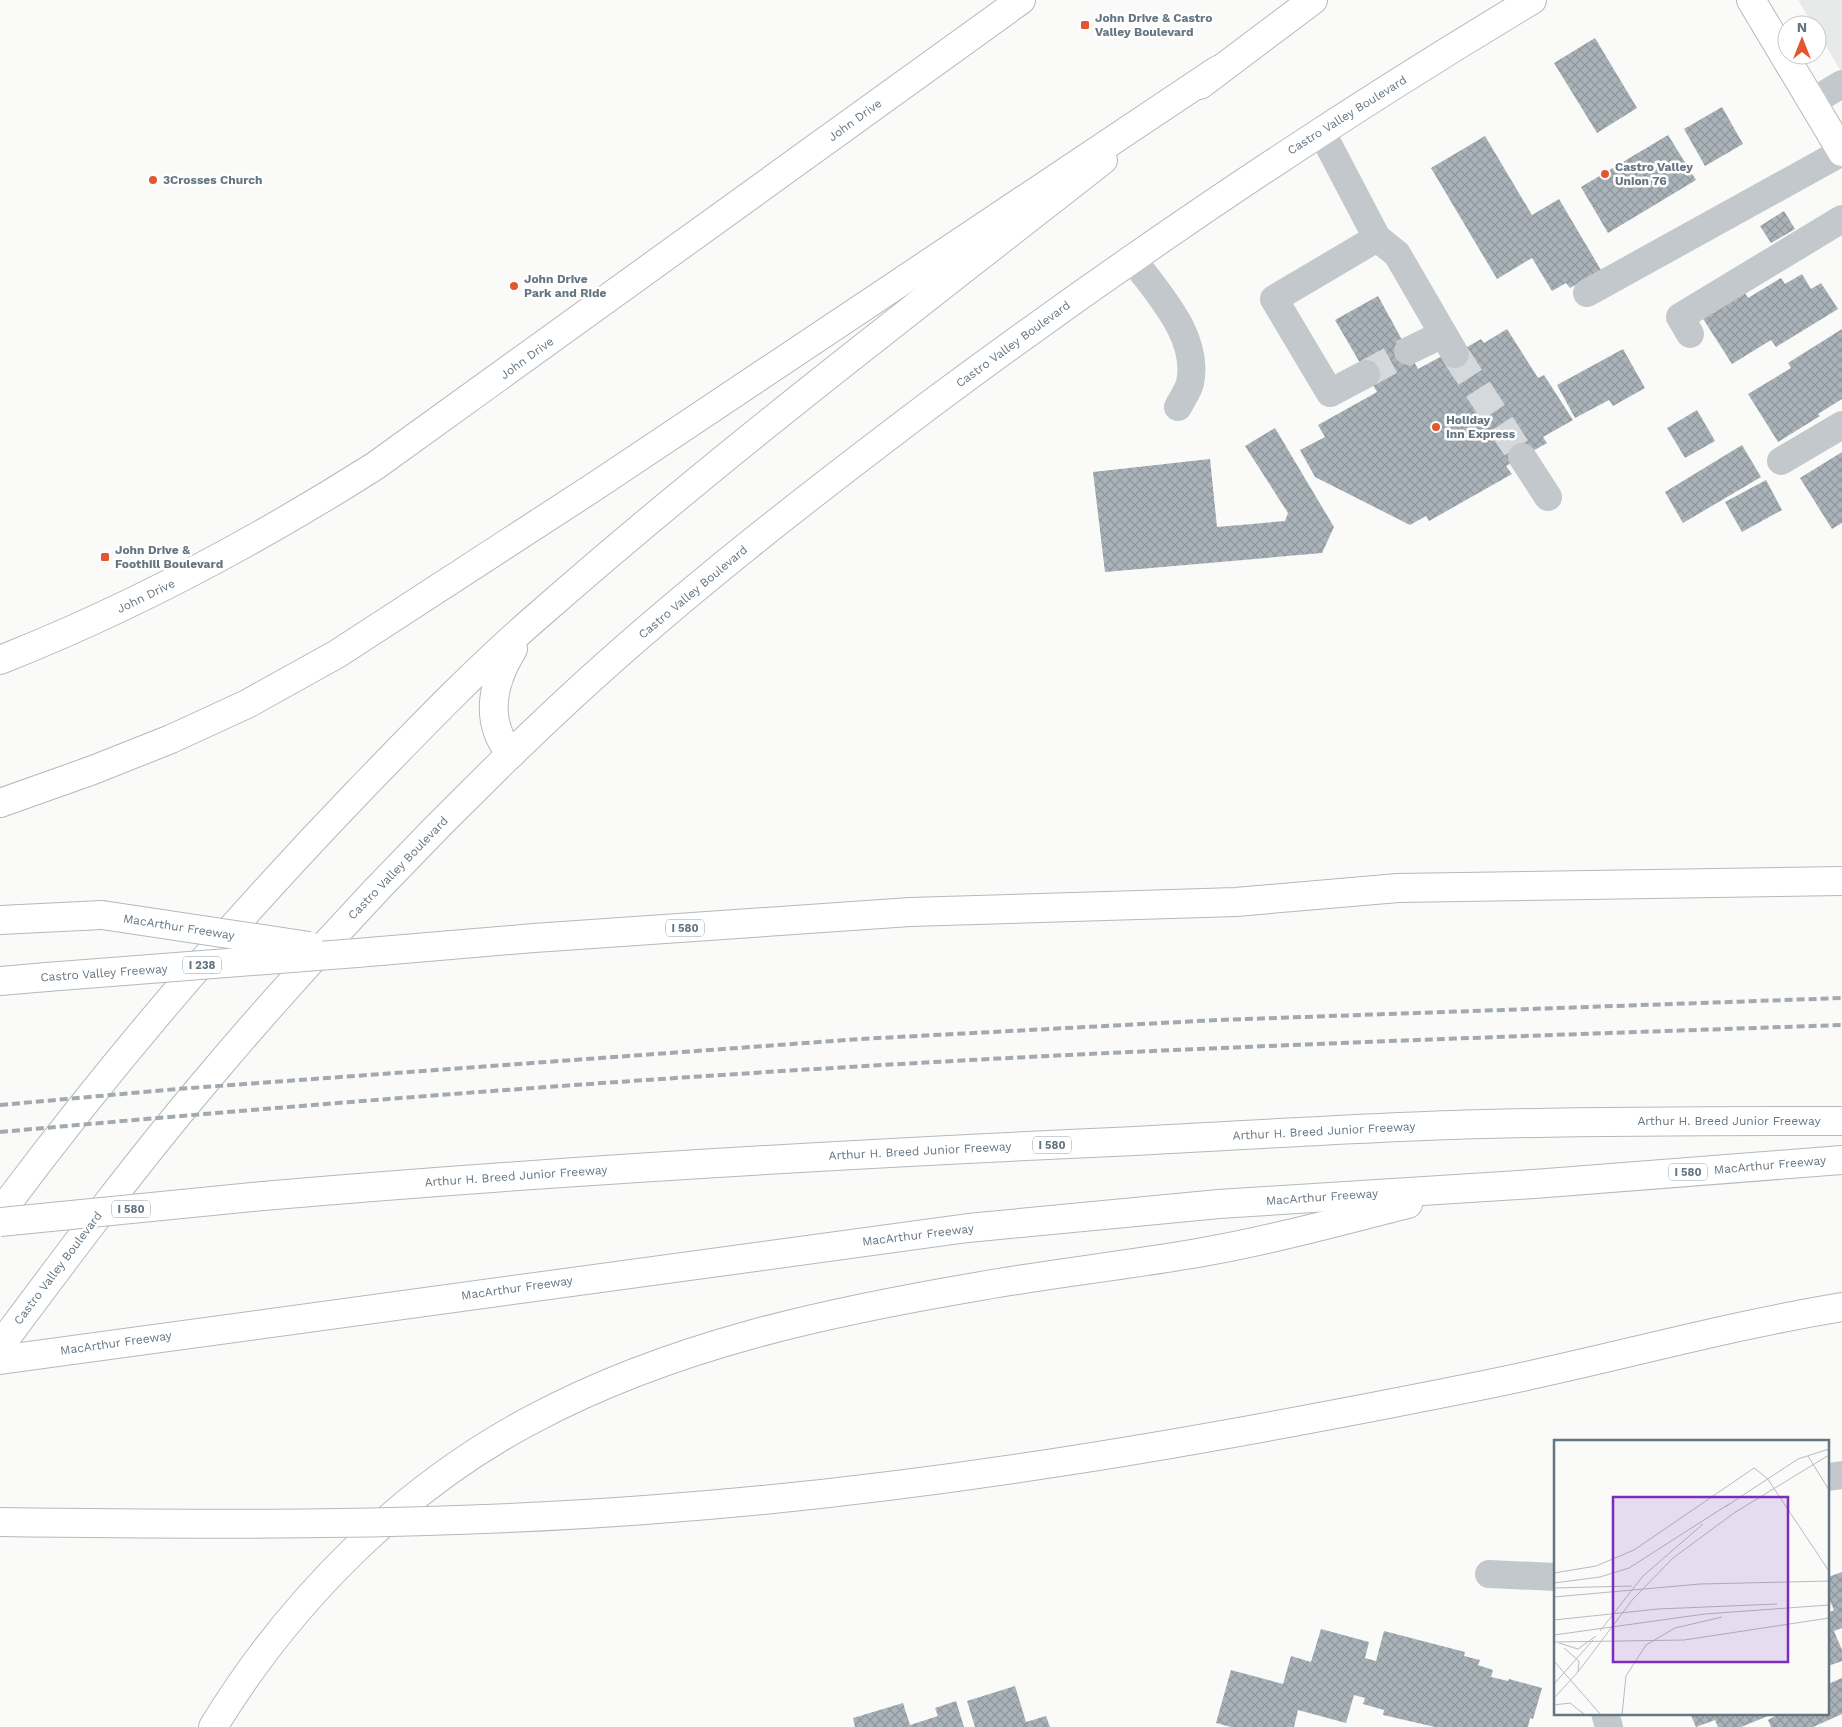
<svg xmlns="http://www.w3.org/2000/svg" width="1842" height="1727" font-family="'Work Sans',sans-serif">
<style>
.built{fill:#e8e9e9}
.building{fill:url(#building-cross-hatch)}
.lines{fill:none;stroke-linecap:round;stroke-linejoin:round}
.minor-tunnel{stroke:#d5d9db;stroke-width:28;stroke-dasharray:28 14;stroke-linecap:butt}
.major-casing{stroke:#b5babe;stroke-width:30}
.highway-casing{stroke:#b4b9bd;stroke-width:30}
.minor{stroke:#c3c8cc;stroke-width:28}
.major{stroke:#fff;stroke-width:28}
.highway{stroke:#fff;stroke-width:28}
.rail{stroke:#a2aab0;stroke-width:4;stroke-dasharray:8 4;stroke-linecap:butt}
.highway-bridge-casing{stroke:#b4b9bd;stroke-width:30;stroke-linecap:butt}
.highway-bridge{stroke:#fff;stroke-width:28}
.poi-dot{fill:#e4572e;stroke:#fff;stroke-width:2}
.labels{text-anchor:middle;stroke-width:5;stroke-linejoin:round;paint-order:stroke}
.shield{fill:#fff;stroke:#939fa8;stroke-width:1}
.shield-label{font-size:11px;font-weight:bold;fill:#657683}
.poi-label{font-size:12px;font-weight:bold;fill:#657683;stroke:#fff;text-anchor:start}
.street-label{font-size:12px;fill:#657683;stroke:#fff}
.inset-road{fill:none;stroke:#b5bdc2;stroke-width:1}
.view{fill:#7b2cbf;fill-opacity:0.15;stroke:#7b2cbf;stroke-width:2.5}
.inset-edge{fill:none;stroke:#657683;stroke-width:2.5}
</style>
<defs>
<pattern id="building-cross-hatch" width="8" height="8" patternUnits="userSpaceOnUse" patternTransform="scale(1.25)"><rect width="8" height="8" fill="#aab3b9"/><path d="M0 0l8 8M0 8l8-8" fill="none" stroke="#8e969c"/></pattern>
</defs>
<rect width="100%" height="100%" fill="#fafaf8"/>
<!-- built -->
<polygon class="built" points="1798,0 1842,0 1842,73 1817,31 1817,25 1813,25"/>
<!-- building -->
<g class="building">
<polygon points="1595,38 1637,108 1597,133 1554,63"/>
<polygon points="1722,107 1743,144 1705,166 1684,129"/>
<polygon points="1668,135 1696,180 1608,233 1581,187"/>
<polygon points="1485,136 1532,215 1559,199 1601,270 1570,288 1566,283 1552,291 1532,258 1497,279 1431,168"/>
<polygon points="1784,211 1795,229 1771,243 1760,226"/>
<polygon points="1802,274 1811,289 1821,283 1838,309 1776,347 1771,340 1732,364 1700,314 1742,288 1748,298 1781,278 1785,284"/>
<polygon points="1378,296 1418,369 1442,356 1455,354 1481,339 1484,343 1507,329 1538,378 1544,375 1573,420 1543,437 1547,443 1506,466 1512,474 1429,521 1426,516 1410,525 1315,477 1300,450 1325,437 1318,425 1377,392 1335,320"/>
<polygon points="1842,329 1842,399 1818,414 1820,416 1778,442 1748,394 1791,368 1788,363"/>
<polygon points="1623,349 1645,388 1613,406 1609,400 1575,418 1557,385"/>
<polygon points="1697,410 1715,441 1685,458 1667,428"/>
<polygon points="1275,428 1334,527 1322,553 1105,572 1093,472 1210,459 1217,527 1285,521 1288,513 1245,446"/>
<polygon points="1742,445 1761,477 1683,523 1665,492"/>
<polygon points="1842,452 1842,523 1832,529 1800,478"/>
<polygon points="1766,480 1782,510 1742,532 1725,502"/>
<polygon points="1842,1572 1842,1628 1834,1631 1842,1650 1842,1661 1828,1666 1828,1613 1834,1610 1828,1596 1828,1577"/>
<polygon points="1321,1629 1369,1642 1365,1658 1376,1661 1384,1631 1465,1652 1464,1656 1480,1660 1478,1665 1493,1670 1491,1677 1508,1681 1509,1679 1542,1688 1533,1719 1530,1718 1528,1727 1435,1727 1383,1715 1384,1710 1363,1704 1365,1698 1354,1695 1346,1723 1298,1710 1294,1727 1231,1727 1216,1723 1231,1670 1283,1684 1291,1656 1311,1662"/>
<polygon points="1842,1678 1842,1714 1813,1727 1771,1727 1768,1720 1781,1713 1828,1713 1828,1684"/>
<polygon points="1015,1686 1026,1722 1046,1716 1050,1727 975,1727 967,1701"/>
<polygon points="956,1701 964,1727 855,1727 853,1718 903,1703 910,1725 938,1716 935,1708"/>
<polygon points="1690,1713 1766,1713 1768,1716 1741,1727 1718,1727 1715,1720 1696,1727"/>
</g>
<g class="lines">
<!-- minor-tunnel -->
<g class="minor-tunnel">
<polyline points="1455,354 1522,457"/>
<polyline points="1366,374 1408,351"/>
</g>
<defs>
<g id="major">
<polyline points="1751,0 1842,152"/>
<polyline points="1200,85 1313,0"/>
<path d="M0,660C132,608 255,542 375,466L1021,0"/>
<path d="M511,754C484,722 492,683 513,649"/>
<path d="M0,1213C110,1065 230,925 358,792C417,731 476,669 540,614C721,455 913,309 1103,160"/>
<path d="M0,1346C70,1252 140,1158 216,1069C327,938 446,813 572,696C686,591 809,496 932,403C1126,259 1325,124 1532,0"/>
</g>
<g id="highway">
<polyline points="0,803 93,770 171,739 247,704 337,654 597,485 1218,70"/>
<polyline points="0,920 102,915"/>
<polyline points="357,953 534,938 910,912 1236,902 1398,888 1842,881"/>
<polyline points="0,981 47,977"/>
<path d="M263,1196C553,1171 844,1154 1135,1141C1251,1135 1368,1127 1484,1124C1604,1121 1723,1121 1842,1121"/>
<polyline points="0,1360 968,1228 1219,1204 1534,1184 1842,1160"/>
<path d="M645,1510C928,1490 1206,1441 1484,1385C1604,1361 1721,1327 1842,1307"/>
<path d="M213,1727C290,1601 402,1488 533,1419C672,1345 827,1312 981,1286C1055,1273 1129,1265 1203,1252C1272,1240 1340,1221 1408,1204"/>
</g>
</defs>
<!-- major casing -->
<use href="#major" class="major-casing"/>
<!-- highway casing -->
<use href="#highway" class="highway-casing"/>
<!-- minor -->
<g class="minor">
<polyline points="1812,102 1842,84"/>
<polyline points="1321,131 1377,238 1397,254 1455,354"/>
<path d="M1132,258C1157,293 1200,336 1190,383C1188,391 1182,399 1178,407"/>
<polyline points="1587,293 1842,152"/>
<polyline points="1690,334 1680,317 1842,219"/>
<polyline points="1408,351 1443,334"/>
<polyline points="1366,374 1330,393 1274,299 1377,238"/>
<polyline points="1522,457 1548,497"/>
<polyline points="1781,461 1842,425"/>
<polyline points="1828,1477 1842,1475"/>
<polyline points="1489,1574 1556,1577"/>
<polyline points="1605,1713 1609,1727"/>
</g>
<!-- major -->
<use href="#major" class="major"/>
<!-- highway -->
<use href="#highway" class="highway"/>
<!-- rail -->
<g class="rail">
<polyline points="0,1105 177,1089 860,1039 1218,1020 1842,998"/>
<path d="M0,1132C406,1095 814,1065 1221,1048C1428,1039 1635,1032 1842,1025"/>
</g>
<defs>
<g id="highway-bridge">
<polyline points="102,915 309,946"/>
<polyline points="47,977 357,953"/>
<polyline points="0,1222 263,1196"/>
<path d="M0,1522C215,1525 430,1526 645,1510"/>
</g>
</defs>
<!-- highway-bridge casing -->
<use href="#highway-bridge" class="highway-bridge-casing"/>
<!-- highway-bridge -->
<use href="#highway-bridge" class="highway-bridge"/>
</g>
<!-- markers -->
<g class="poi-dot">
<rect x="1080" y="20" width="10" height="10" rx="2.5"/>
<circle cx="1605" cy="174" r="5"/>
<circle cx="153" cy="180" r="5"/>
<circle cx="514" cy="286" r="5"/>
<circle cx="1436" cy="427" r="5"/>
<rect x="100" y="552" width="10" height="10" rx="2.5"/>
</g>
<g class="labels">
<!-- shield labels -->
<g class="shield">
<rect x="666" y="919.5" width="38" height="17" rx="4"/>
<rect x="183" y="956.5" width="38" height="17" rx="4"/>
<rect x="1033" y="1136.5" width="38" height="17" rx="4"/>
<rect x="1669" y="1163.5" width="38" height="17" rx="4"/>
<rect x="112" y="1200.5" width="38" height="17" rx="4"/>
</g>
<g class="shield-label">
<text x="685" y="932">I 580</text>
<text x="202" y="969">I 238</text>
<text x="1052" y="1149">I 580</text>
<text x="1688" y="1176">I 580</text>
<text x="131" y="1213">I 580</text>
</g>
<!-- poi labels -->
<g class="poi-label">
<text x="1095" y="22">John Drive &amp; Castro<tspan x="1095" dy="14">Valley Boulevard</tspan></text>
<text x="1615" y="171">Castro Valley<tspan x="1615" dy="14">Union 76</tspan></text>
<text x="163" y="184">3Crosses Church</text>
<text x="524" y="283">John Drive<tspan x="524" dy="14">Park and Ride</tspan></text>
<text x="1446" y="424">Holiday<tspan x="1446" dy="14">Inn Express</tspan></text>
<text x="115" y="554">John Drive &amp;<tspan x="115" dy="14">Foothill Boulevard</tspan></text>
</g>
<!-- street labels -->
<g class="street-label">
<text transform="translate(1347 115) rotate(-32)" y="4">Castro Valley Boulevard</text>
<text transform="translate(855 120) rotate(-36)" y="4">John Drive</text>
<text transform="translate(1013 344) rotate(-36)" y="4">Castro Valley Boulevard</text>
<text transform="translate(527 358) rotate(-36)" y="4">John Drive</text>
<text transform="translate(693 592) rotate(-40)" y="4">Castro Valley Boulevard</text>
<text transform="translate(146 596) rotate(-26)" y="4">John Drive</text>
<text transform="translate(398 868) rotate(-46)" y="4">Castro Valley Boulevard</text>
<text transform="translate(179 927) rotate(9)" y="4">MacArthur Freeway</text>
<text transform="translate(104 973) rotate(-4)" y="4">Castro Valley Freeway</text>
<text x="1729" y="1125">Arthur H. Breed Junior Freeway</text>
<text transform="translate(1324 1131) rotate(-3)" y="4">Arthur H. Breed Junior Freeway</text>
<text transform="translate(920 1151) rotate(-3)" y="4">Arthur H. Breed Junior Freeway</text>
<text transform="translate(1770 1165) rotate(-5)" y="4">MacArthur Freeway</text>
<text transform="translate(516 1176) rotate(-4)" y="4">Arthur H. Breed Junior Freeway</text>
<text transform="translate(1322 1197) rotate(-4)" y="4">MacArthur Freeway</text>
<text transform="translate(918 1235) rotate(-7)" y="4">MacArthur Freeway</text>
<text transform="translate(58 1268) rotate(-53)" y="4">Castro Valley Boulevard</text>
<text transform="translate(517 1288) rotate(-8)" y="4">MacArthur Freeway</text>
<text transform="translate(116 1343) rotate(-8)" y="4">MacArthur Freeway</text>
</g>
</g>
<!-- overview -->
<g transform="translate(1554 1440)">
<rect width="275" height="275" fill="#fafaf8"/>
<path class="inset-road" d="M254,16L275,50M171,67L244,19L275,9M0,133L42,126L80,110L200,28L213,38L275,131M0,143L46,137L75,128L175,64M0,148L78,146M0,157L146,144L275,141M0,180L104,169L223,164M46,191L89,136L149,84M0,195L151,174L275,165M0,202L130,200L275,178M5,203L24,209L42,196M10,208L25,221L24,232M0,221L47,275M0,244L39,200M0,258L24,232L79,159L119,118L180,73L275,15M0,265L16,263L31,275M68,275L72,236L92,205L121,188L168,177"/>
<path class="view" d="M59,57H234V222H59Z"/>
<rect width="275" height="275" class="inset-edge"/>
</g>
<!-- north arrow -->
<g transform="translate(1802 40)"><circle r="24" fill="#ffffff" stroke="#c1c8cd"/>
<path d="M0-4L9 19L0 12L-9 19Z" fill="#e4572e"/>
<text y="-8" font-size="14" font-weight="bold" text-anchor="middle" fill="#657683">N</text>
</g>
</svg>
